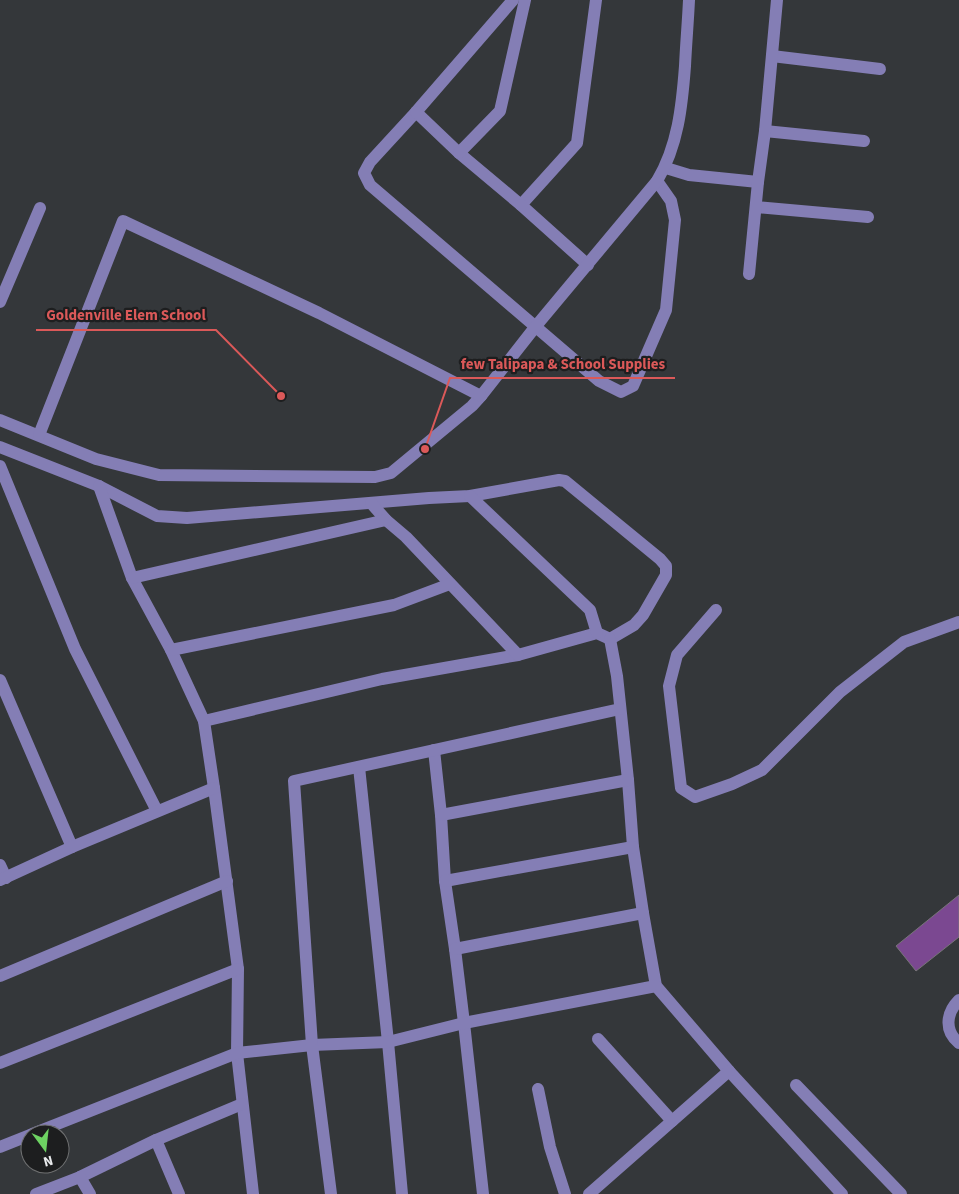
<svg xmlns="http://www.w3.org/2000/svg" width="959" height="1194" font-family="'Source Sans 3',sans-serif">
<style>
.building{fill:#7b4891;stroke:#787579}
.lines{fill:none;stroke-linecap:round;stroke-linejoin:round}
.minor{stroke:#847eb5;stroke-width:12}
.leader{fill:none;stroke:#db5959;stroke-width:2}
.callout-dot{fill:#db5959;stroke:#1d1e1f;stroke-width:2}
.callout-label{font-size:15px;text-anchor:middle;font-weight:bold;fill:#db5959;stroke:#1d1e1f;stroke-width:4.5;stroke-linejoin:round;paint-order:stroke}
</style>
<rect width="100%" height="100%" fill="#34373a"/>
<!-- building -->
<polygon class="building" points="959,895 959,937 916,971 896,946"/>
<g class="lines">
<!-- minor -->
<g class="minor">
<polyline points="513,0 416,112 370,162 364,173 370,185 599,381 621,392 633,386 666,310 675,220 671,201 657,181"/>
<polyline points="772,56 880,69"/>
<polyline points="416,112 459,153 521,205 577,143 596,0"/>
<polyline points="765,131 864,141"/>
<polyline points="459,153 500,111 525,0"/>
<polyline points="666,168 689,175 758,182"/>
<polyline points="521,205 588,265"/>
<polyline points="756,207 868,217"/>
<polyline points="749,274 758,182 765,131 777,0"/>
<polyline points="0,302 40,208"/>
<path d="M0,420L96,459L159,475L375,477L391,473L472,406L481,396L536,326L657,181C678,146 682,106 685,66C686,44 688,22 689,0"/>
<polyline points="39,435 123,221 319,313 481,396"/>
<polyline points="0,447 99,486 157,516 187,518 429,498 470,496 559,480 565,481 660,559 666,566 666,575 643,615 634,625 610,639 597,633 518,655 382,679 204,721"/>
<polyline points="0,466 75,649 157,811"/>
<polyline points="99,486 132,578 171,650 204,721 214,788 238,969 237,1053 253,1194"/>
<polyline points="470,496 590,610 597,633"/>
<polyline points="371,503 386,520 406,537 518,655"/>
<polyline points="132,578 386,520"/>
<polyline points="716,610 677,655 669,686 681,788 695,797 732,784 762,770 840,692 904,642 959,622"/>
<polyline points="610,639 617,676 628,780 633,847 643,913 656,986 729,1071 842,1194"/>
<polyline points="171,650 394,605 450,584"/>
<polyline points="0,680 72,847"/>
<polyline points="434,750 441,815 445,881 455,949 464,1023 483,1194"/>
<polyline points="359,767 388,1042 402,1194"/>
<polyline points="441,815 628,780"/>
<polyline points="0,865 6,878"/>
<polyline points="0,880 72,847 214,788"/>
<polyline points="445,881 633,847"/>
<polyline points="455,949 643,913"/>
<polyline points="0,976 227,881"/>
<path d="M959,1000C946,1013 944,1031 959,1043"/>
<polyline points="598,1039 672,1121"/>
<polyline points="0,1063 238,969"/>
<polyline points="796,1085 901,1194"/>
<polyline points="538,1089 550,1147 565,1194"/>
<polyline points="32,1134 237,1053 312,1045 388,1042 464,1023 656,986"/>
<polyline points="156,1140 179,1194"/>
<polyline points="0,1147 30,1135"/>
<polyline points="80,1177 156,1140 242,1104"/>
<polyline points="36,1194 80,1177 90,1194"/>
<polyline points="331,1194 312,1045 294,781 620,709"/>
<polyline points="589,1194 729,1071"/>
</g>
</g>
<!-- callouts -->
<path class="leader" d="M281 396L216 330H36M425 449L450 378H675"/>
<g class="callout-dot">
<circle cx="281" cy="396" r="5"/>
<circle cx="425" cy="449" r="5"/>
</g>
<g class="callout-label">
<text x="126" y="320">Goldenville Elem School</text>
<text x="563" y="369">few Talipapa &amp; School Supplies</text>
</g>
<!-- north arrow -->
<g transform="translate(45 1149) rotate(165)"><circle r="24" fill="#1d1e1f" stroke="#6f7071"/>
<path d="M0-4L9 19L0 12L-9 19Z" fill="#6dd362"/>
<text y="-8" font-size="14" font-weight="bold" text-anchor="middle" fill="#e9ebed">N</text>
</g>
</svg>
